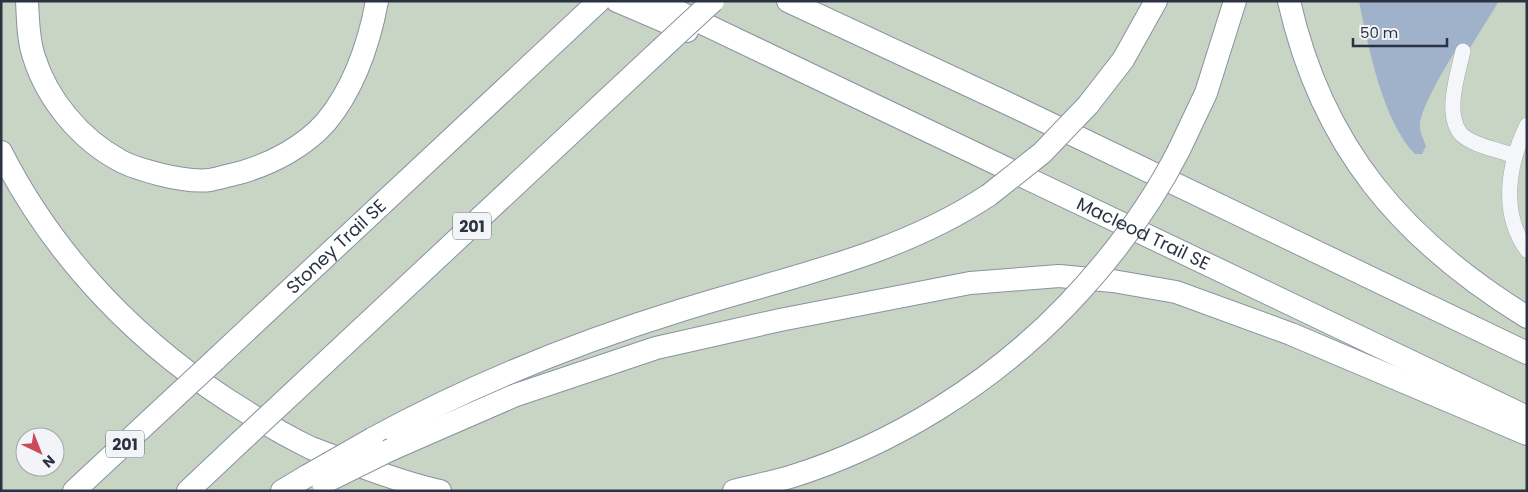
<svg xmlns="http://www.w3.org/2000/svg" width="1528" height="492" font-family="Poppins,sans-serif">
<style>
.green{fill:#c8d4c4;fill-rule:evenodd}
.water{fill:#9fb2ca}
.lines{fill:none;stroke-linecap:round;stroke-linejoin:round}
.minor-casing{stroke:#a8acb5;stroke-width:16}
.highway-casing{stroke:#8a92a1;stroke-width:24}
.minor{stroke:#f5f6f9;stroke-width:15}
.highway{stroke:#fff;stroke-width:22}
.highway-bridge-casing{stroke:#8a92a1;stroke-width:24;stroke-linecap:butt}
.highway-bridge{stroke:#fff;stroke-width:22}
.labels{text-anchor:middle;stroke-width:5;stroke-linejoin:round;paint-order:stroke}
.shield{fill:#f2f4f8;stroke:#676d79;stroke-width:1}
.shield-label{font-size:16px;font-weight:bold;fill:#2b3342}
.street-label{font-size:18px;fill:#2b3342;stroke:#f2f4f8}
</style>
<rect width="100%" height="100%" fill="#e3e5eb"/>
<!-- green -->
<path class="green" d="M1,1H1527V491H1ZM25,437H55V467H25Z"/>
<!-- water -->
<path class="water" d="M1359,1H1499L1468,51L1456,50C1447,64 1418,112 1420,127C1420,133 1424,140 1426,146L1422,154H1415C1383,122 1368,46 1359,1Z"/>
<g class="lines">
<defs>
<g id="minor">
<path d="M1463,51C1458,73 1444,114 1461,134C1473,146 1500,150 1515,156"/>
<path d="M1527,125C1508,164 1500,213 1527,250"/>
</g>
<g id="highway">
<path d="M27,1C28,19 28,40 34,57C47,99 80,139 119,160C130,167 145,170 158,174C174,178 193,182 210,180C220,178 230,175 239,173C271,164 304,147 326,122C354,88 369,44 377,1"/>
<polyline points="617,1 687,31"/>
<path id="s1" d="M656,1L1527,417"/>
<polyline points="788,1 1011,105 1527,353"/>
<path d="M1289,1C1322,147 1402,240 1527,317"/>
<polyline points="1088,105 1123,60 1156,1"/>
<polyline points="1179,150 1206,93 1235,1"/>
<path d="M1,152C56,260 142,348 245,411C266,424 288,437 311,448C326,454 342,459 357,465C384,475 412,485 440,491"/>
<path id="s2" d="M215,360L599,1"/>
<polyline points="282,403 661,49"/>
<path d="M372,439C471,385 575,343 682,310C787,277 895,257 989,195"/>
<polyline points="392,449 516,395 656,348 780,320 970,283 1059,276 1113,281 1176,292 1291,334 1527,434"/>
<polyline points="74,491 175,397"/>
<polyline points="188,491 240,442"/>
<polyline points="282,491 307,476"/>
<path d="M734,491C753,486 772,482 790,477C893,445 992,383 1067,305"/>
</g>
</defs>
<!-- minor casing -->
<use href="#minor" class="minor-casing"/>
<!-- highway casing -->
<use href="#highway" class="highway-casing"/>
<!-- minor -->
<use href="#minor" class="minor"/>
<!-- highway -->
<use href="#highway" class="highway"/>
<defs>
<g id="highway-bridge">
<polyline points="661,49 713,1"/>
<polyline points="989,195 1042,153 1088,105"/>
<path d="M1067,305C1111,259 1150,207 1179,150"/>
<polyline points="175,397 215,360"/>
<polyline points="240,442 282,403"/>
<polyline points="307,476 372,439"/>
<polyline points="323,483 392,449"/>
</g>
</defs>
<!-- highway-bridge casing -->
<use href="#highway-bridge" class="highway-bridge-casing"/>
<!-- highway-bridge -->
<use href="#highway-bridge" class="highway-bridge"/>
</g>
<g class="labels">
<!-- shield labels -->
<g class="shield">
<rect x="453" y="212.5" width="38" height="27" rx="4"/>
<rect x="106" y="430.5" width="38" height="27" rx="4"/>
</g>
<g class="shield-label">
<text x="472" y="232">201</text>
<text x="125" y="450">201</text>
</g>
<!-- street labels -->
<g class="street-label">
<text dy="6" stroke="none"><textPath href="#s1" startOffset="540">Macleod Trail SE</textPath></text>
<text dy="6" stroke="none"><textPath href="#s2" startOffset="166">Stoney Trail SE</textPath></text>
</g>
</g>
<!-- border -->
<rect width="1528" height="492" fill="none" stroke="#2b3342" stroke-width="5"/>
<!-- north arrow -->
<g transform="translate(40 452) rotate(137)"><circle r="24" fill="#f2f4f8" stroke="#a2a7af"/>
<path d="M0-4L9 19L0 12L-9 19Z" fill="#cc4b5b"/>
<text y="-8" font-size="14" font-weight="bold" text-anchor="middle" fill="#2b3342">N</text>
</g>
<!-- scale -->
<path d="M1353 38v8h94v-8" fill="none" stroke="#2b3342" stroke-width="2.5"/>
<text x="1360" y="38" font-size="15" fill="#2b3342" stroke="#f2f4f8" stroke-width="4" paint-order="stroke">50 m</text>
</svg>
